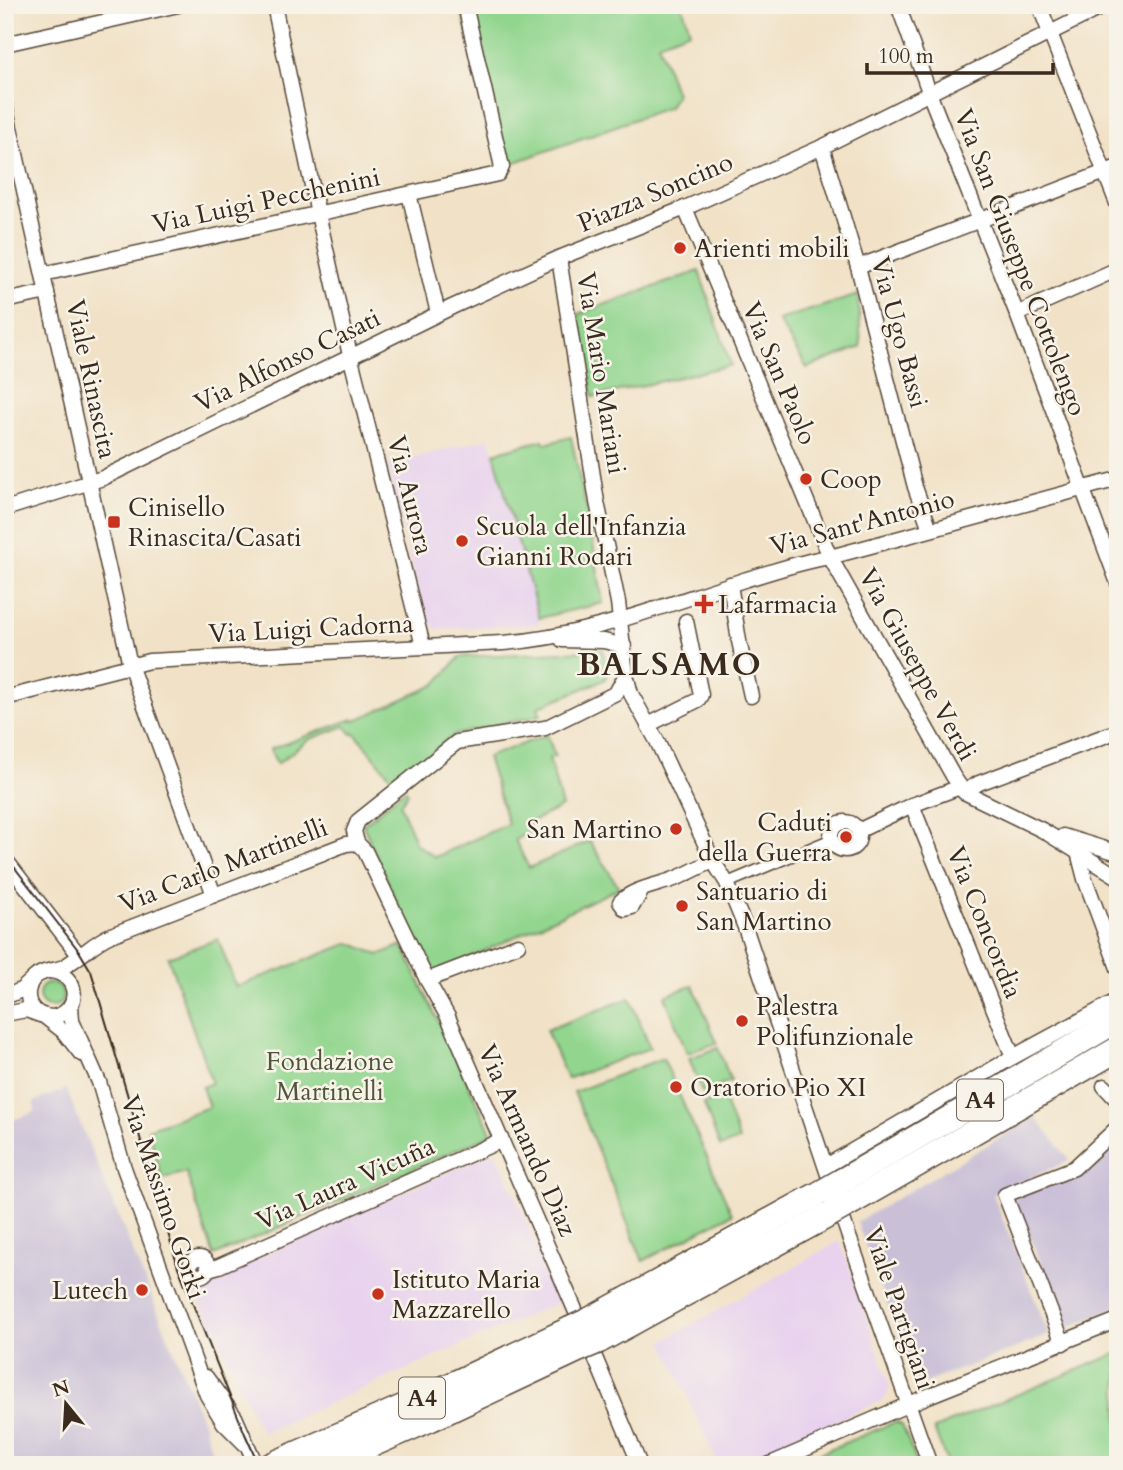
<svg xmlns="http://www.w3.org/2000/svg" width="1123" height="1470" font-family="Cardo,serif">
<style>
.built{fill:#e8d2ee}
.industrial{fill:#c9bfd7}
.green{fill:#91d58e;stroke:#668056;stroke-width:2}
.lines{fill:none;stroke-linecap:round;stroke-linejoin:round}
.pedestrian-casing{stroke:#564637;stroke-width:13}
.minor-casing{stroke:#564637;stroke-width:17}
.motorway-casing{stroke:#564637;stroke-width:27}
.pedestrian{stroke:#fff;stroke-width:10}
.minor{stroke:#fff;stroke-width:14}
.motorway{stroke:#fff;stroke-width:24}
.tram{stroke:#3b2a1e;stroke-width:2}
.motorway-bridge-casing{stroke:#564637;stroke-width:27;stroke-linecap:butt}
.motorway-bridge{stroke:#fff;stroke-width:24}
.poi-dot{fill:#c8321e;stroke:#f7f3e8;stroke-width:2.5}
.labels{text-anchor:middle;stroke-width:5;stroke-linejoin:round;paint-order:stroke}
.shield{fill:#f7f3e8;stroke:#73665b;stroke-width:2}
.shield-label{font-size:24px;font-weight:bold;fill:#3b2a1e}
.street-label{font-size:26px;fill:#3b2a1e;stroke:#f7f3e8}
.poi-label{font-size:26px;fill:#3b2a1e;stroke:#f7f3e8;text-anchor:start}
.park-label{font-size:26px;fill:#50553a;stroke:#f7f3e8}
.district-label{font-size:33px;font-weight:bold;letter-spacing:2px;fill:#3b2a1e;stroke:#f7f3e8}
</style>
<rect width="100%" height="100%" fill="#f7f3e8"/>
<filter id="ink" filterUnits="userSpaceOnUse"><feTurbulence type="fractalNoise" baseFrequency=".0143" numOctaves="2"/><feDisplacementMap in="SourceGraphic" scale="14" xChannelSelector="R" yChannelSelector="G"/><feConvolveMatrix kernelMatrix="1 2 1 2 8 2 1 2 1" color-interpolation-filters="sRGB"/></filter>
<filter id="wash" filterUnits="userSpaceOnUse"><feTurbulence type="fractalNoise" baseFrequency=".00686" numOctaves="4" result="noise"/><feDisplacementMap in="SourceGraphic" scale="28" xChannelSelector="R" yChannelSelector="G"/><feGaussianBlur stdDeviation="1.57" result="paint"/><feColorMatrix in="noise" values="0 0 0 0 0 0 0 0 0 0 0 0 0 0 0 0 0 1.4 0 .05"/><feComposite in="paint" operator="in"/></filter>
<g filter="url(#wash)">
<rect width="100%" height="100%" fill="#f1e2c7"/>
<!-- built -->
<g class="built">
<polygon points="490,438 540,624 436,629 425,617 387,465"/>
<polygon points="496,1151 561,1301 262,1433 193,1287"/>
<polygon points="840,1241 890,1387 885,1399 737,1465 718,1465 663,1341"/>
</g>
<!-- industrial -->
<g class="industrial">
<polygon points="66,1089 203,1422 216,1465 5,1465 5,1114 8,1112 13,1120 35,1112 34,1102"/>
<polygon points="1035,1117 1070,1160 993,1195 1049,1335 917,1386 857,1222"/>
<polygon points="1118,1137 1118,1306 1068,1328 1014,1198 1078,1174 1081,1169"/>
</g>
<!-- green -->
<g class="green">
<polygon points="460,5 682,5 690,31 658,43 676,94 669,107 502,167"/>
<polygon points="699,271 731,365 593,397 578,314"/>
<polygon points="858,295 861,347 807,368 778,320"/>
<polygon points="571,437 591,531 603,603 539,618 494,453 543,440 545,444"/>
<polygon points="603,650 607,675 604,680 538,707 541,715 454,735 395,782 355,733 352,734 345,726 308,740 277,764 270,749 353,719 354,721 435,685 460,657"/>
<polygon points="547,735 555,756 549,758 562,807 529,823 531,830 515,840 529,868 590,841 619,888 429,977 363,825 405,789 408,793 400,804 416,844 435,857 508,824 487,757"/>
<polygon points="218,939 236,987 350,943 379,955 402,945 492,1134 214,1256 186,1172 162,1179 148,1129 209,1107 202,1087 212,1083 168,957"/>
<circle cx="51" cy="995" r="12"/>
<polygon points="693,985 717,1043 687,1053 665,996"/>
<polygon points="630,998 650,1048 567,1079 546,1030"/>
<polygon points="718,1048 731,1081 702,1092 689,1058"/>
<polygon points="663,1058 732,1214 643,1261 574,1092"/>
<polygon points="723,1097 739,1140 720,1147 704,1104"/>
<polygon points="1118,1353 1118,1465 948,1465 934,1429"/>
<polygon points="895,1422 902,1425 918,1465 791,1465"/>
</g>
</g>
<g filter="url(#ink)">
<g class="lines">
<defs>
<polyline id="pedestrian" points="727,883 832,839"/>
<g id="minor">
<polyline points="274,5 318,214 350,355 423,646"/>
<polyline points="898,5 933,103 1017,314 1118,583"/>
<polyline points="1039,5 1118,206"/>
<polyline points="5,44 178,5"/>
<polyline points="5,105 130,665 214,895"/>
<polyline points="822,147 858,267 915,487 930,529"/>
<polyline points="409,194 438,313"/>
<polyline points="685,208 830,557 953,776 964,792 1042,830 1118,877"/>
<polyline points="559,258 597,502 618,602 626,675 631,694 657,741 713,861 727,883 745,927 848,1234 930,1465"/>
<polyline points="858,267 1118,167"/>
<polyline points="43,274 498,174 502,167 465,5"/>
<polyline points="5,301 47,292"/>
<polyline points="1017,314 1118,269"/>
<polyline points="5,509 103,478 452,307 559,258 685,208 822,147 1106,5"/>
<polyline points="730,584 739,641 751,696"/>
<polyline points="562,640 604,641 624,646"/>
<path d="M5,698L149,661L503,643C587,637 667,604 747,579C775,571 802,561 830,557L1118,479"/>
<polyline points="648,725 698,700 701,695 686,621"/>
<polyline points="964,792 979,783 1118,731"/>
<polyline points="912,805 1013,1057"/>
<circle cx="845" cy="836" r="14"/>
<polyline points="858,831 912,805 960,787"/>
<polyline points="1063,836 1118,853"/>
<polyline points="357,843 365,851 427,980 448,1017 573,1305 640,1465"/>
<polyline points="357,843 354,831 358,821 457,742 545,728 616,693 626,675"/>
<polyline points="1078,852 1085,879 1118,968"/>
<polyline points="5,859 79,955"/>
<path d="M642,890L632,907L625,909L620,902C633,888 660,885 677,878C689,873 701,866 713,861"/>
<path d="M50,971C80,974 82,1011 53,1017C43,1017 35,1014 30,1004C26,996 28,985 34,978C43,969 55,972 65,966C81,957 94,942 111,935L346,844L357,843"/>
<polyline points="427,980 518,945"/>
<polyline points="5,997 21,990 32,980"/>
<polyline points="71,1006 72,1021 99,1082 124,1168 207,1395 224,1423 245,1444"/>
<polyline points="5,1014 26,1010 40,1015"/>
<polyline points="44,1016 63,1031 81,1054"/>
<polyline points="1104,1086 1118,1101"/>
<polyline points="826,1166 1013,1057 1118,1000"/>
<circle cx="199" cy="1267" r="9"/>
<polyline points="208,1269 219,1266 502,1140"/>
<polyline points="1063,1343 1005,1195 1074,1168 1118,1127"/>
<polyline points="206,1377 235,1417 256,1465"/>
<polyline points="768,1465 928,1396 1118,1320"/>
</g>
<g id="motorway">
<polyline points="843,1180 1118,1020"/>
<polyline points="852,1202 1118,1049"/>
<polyline points="589,1320 822,1192"/>
<polyline points="599,1341 829,1215"/>
<polyline points="271,1465 423,1398 570,1329"/>
<polyline points="326,1465 431,1419 580,1349"/>
</g>
</defs>
<!-- pedestrian casing -->
<use href="#pedestrian" class="pedestrian-casing"/>
<!-- minor casing -->
<use href="#minor" class="minor-casing"/>
<!-- motorway casing -->
<use href="#motorway" class="motorway-casing"/>
<!-- pedestrian -->
<use href="#pedestrian" class="pedestrian"/>
<!-- minor -->
<use href="#minor" class="minor"/>
<!-- motorway -->
<use href="#motorway" class="motorway"/>
<!-- tram -->
<polyline class="tram" points="5,855 79,951 91,971 178,1267 245,1434 259,1465"/>
<defs>
<g id="motorway-bridge">
<polyline points="822,1192 843,1180"/>
<polyline points="829,1215 852,1202"/>
<polyline points="570,1329 589,1320"/>
<polyline points="580,1349 599,1341"/>
</g>
</defs>
<!-- motorway-bridge casing -->
<use href="#motorway-bridge" class="motorway-bridge-casing"/>
<!-- motorway-bridge -->
<use href="#motorway-bridge" class="motorway-bridge"/>
</g>
</g>
<!-- markers -->
<g class="poi-dot">
<circle cx="680" cy="248" r="7"/>
<circle cx="806" cy="479" r="7"/>
<rect x="107" y="515" width="14" height="14" rx="3.5"/>
<circle cx="462" cy="541" r="7"/>
<path d="M700.5 593.5h7v7h7v7h-7v7h-7v-7h-7v-7h7z"/>
<circle cx="676" cy="829" r="7"/>
<circle cx="846" cy="837" r="7"/>
<circle cx="682" cy="906" r="7"/>
<circle cx="742" cy="1021" r="7"/>
<circle cx="676" cy="1087" r="7"/>
<circle cx="142" cy="1290" r="7"/>
<circle cx="378" cy="1294" r="7"/>
</g>
<g class="labels">
<!-- shield labels -->
<g class="shield">
<rect x="957" y="1079.5" width="46" height="41" rx="5"/>
<rect x="399" y="1377.5" width="46" height="41" rx="5"/>
</g>
<g class="shield-label">
<text x="980" y="1108">A4</text>
<text x="422" y="1406">A4</text>
</g>
<!-- street labels -->
<g class="street-label">
<text transform="translate(655 192) rotate(-23)" y="9">Piazza Soncino</text>
<text transform="translate(266 200) rotate(-12)" y="9">Via Luigi Pecchenini</text>
<text transform="translate(1021 262) rotate(69)" y="9">Via San Giuseppe Cottolengo</text>
<text transform="translate(900 332) rotate(75)" y="9">Via Ugo Bassi</text>
<text transform="translate(287 360) rotate(-26)" y="9">Via Alfonso Casati</text>
<text transform="translate(602 373) rotate(81)" y="9">Via Mario Mariani</text>
<text transform="translate(780 373) rotate(67)" y="9">Via San Paolo</text>
<text transform="translate(92 379) rotate(78)" y="9">Viale Rinascita</text>
<text transform="translate(411 495) rotate(76)" y="9">Via Aurora</text>
<text transform="translate(862 522) rotate(-15)" y="9">Via Sant'Antonio</text>
<text transform="translate(311 628) rotate(-3)" y="9">Via Luigi Cadorna</text>
<text transform="translate(918 664) rotate(61)" y="9">Via Giuseppe Verdi</text>
<text transform="translate(223 865) rotate(-21)" y="9">Via Carlo Martinelli</text>
<text transform="translate(985 922) rotate(68)" y="9">Via Concordia</text>
<text transform="translate(528 1140) rotate(66)" y="9">Via Armando Diaz</text>
<text transform="translate(345 1183) rotate(-24)" y="9">Via Laura Vicuña</text>
<text transform="translate(164 1197) rotate(71)" y="9">Via Massimo Gorki</text>
<text transform="translate(900 1308) rotate(71)" y="9">Viale Partigiani</text>
</g>
<!-- poi labels -->
<g class="poi-label">
<text x="694" y="257">Arienti mobili</text>
<text x="820" y="488">Coop</text>
<text x="128" y="516">Cinisello<tspan x="128" dy="30">Rinascita/Casati</tspan></text>
<text x="476" y="535">Scuola dell'Infanzia<tspan x="476" dy="30">Gianni Rodari</tspan></text>
<text x="718" y="613">Lafarmacia</text>
<text x="832" y="831" text-anchor="end">Caduti<tspan x="832" dy="30">della Guerra</tspan></text>
<text x="662" y="838" text-anchor="end">San Martino</text>
<text x="696" y="900">Santuario di<tspan x="696" dy="30">San Martino</tspan></text>
<text x="756" y="1015">Palestra<tspan x="756" dy="30">Polifunzionale</tspan></text>
<text x="690" y="1096">Oratorio Pio XI</text>
<text x="392" y="1288">Istituto Maria<tspan x="392" dy="30">Mazzarello</tspan></text>
<text x="128" y="1299" text-anchor="end">Lutech</text>
</g>
<!-- park labels -->
<g class="park-label">
<text x="330" y="1070">Fondazione<tspan x="330" dy="30">Martinelli</tspan></text>
</g>
<!-- district labels -->
<g class="district-label">
<text x="670" y="675">BALSAMO</text>
</g>
</g>
<!-- margin -->
<rect width="1123" height="1470" fill="none" stroke="#f7f3e8" stroke-width="28"/>
<!-- north arrow -->
<g transform="translate(66 1404) rotate(342)" stroke="#f7f3e8" stroke-width="5" paint-order="stroke">
<path d="M0-5L12 26L0 18L-12 26Z" fill="#3b2a1e"/>
<text y="-10" font-size="19" font-weight="bold" text-anchor="middle" fill="#3b2a1e">N</text>
</g>
<!-- scale -->
<path d="M867 63v10h186v-10" fill="none" stroke="#3b2a1e" stroke-width="3.5"/>
<text x="878" y="63" font-size="21" fill="#3b2a1e" stroke="#f7f3e8" stroke-width="5" paint-order="stroke">100 m</text>
</svg>
